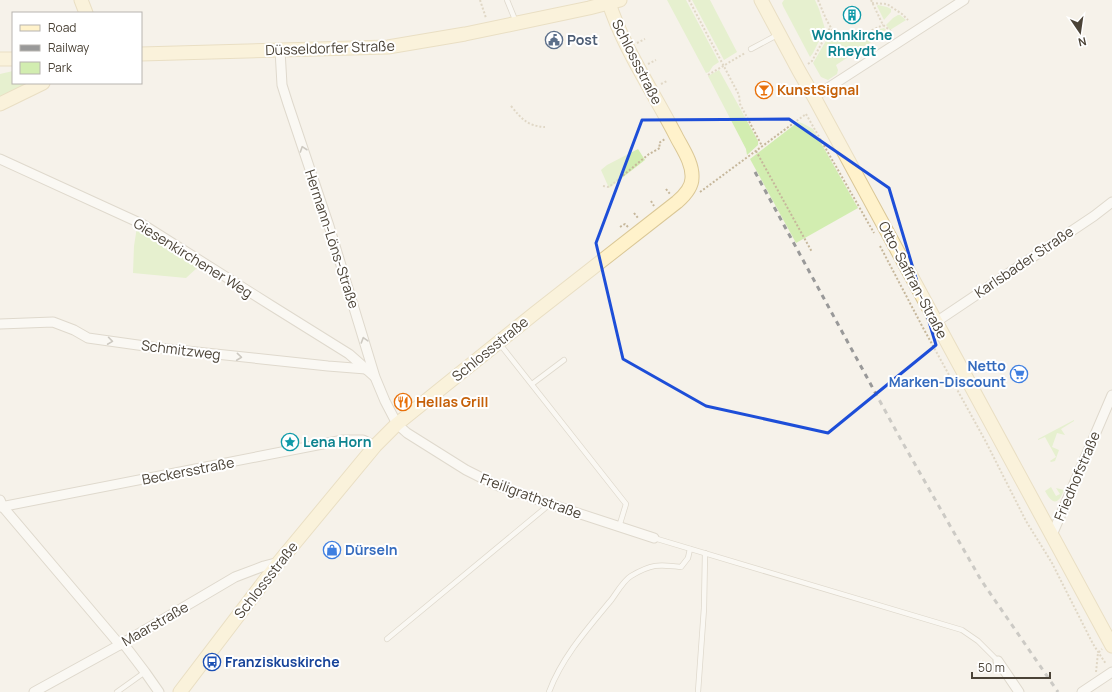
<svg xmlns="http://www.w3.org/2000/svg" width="1112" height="692" font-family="Manrope,sans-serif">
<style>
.green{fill:#d2edb0}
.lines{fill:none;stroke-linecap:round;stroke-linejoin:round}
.lane-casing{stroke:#c3baab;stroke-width:6}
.street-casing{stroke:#c3baab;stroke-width:11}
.secondary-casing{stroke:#dac796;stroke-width:15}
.path{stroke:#c6b79b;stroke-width:2;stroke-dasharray:2 2;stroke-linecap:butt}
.lane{stroke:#fff;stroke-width:4.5}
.street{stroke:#fff;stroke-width:9}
.secondary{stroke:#fff2cb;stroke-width:13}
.rail{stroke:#999;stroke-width:3;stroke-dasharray:5 5;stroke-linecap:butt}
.oneway{stroke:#9c9891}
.marked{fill:none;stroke:#1d4ed8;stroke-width:3;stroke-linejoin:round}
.labels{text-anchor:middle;stroke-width:4;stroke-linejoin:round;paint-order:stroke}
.culture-label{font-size:14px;font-weight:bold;fill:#0d838f;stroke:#fff}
.service-label{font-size:14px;font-weight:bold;fill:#4e5e75;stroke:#fff;text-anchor:start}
.street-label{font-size:14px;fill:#4b4337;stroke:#fff}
.food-label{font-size:14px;font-weight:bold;fill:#c56008;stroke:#fff;text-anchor:start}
.shop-label{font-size:14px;font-weight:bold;fill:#366cbe;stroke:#fff;text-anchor:end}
.transit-label{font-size:14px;font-weight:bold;fill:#164399;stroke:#fff;text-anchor:start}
</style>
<rect width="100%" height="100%" fill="#f6f2ea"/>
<!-- green -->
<g class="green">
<polygon points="667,0 686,0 719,62 713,66 709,72 706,73"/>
<polygon points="692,0 710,0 737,52 724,60"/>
<polygon points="784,0 815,0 819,9 825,29 813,53 810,57 783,6 782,3"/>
<polygon points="878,5 887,7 891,9 891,12 884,20 877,6"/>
<polygon points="898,15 900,15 906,20 890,30 886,25 893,18"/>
<path d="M884,28L886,30L885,33L836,65L838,70L837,74L828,80L821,77L813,63L830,34H831C850,50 865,32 884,28Z"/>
<polygon points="719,70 758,141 758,145 747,155 746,149 708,76"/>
<polygon points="13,71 13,83 30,83 0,98 0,74"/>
<polygon points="798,122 802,123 813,129 858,208 796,243 750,159"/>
<polygon points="638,149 645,160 609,188 601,170 607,165"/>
<polygon points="137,227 199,266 186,278 133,273 134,246"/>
<polygon points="1074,420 1074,421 1061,429 1065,435 1057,433 1052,447 1059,450 1055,461 1051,462 1050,461 1056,457 1045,437 1038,440 1038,439"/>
<path d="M1051,487L1056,496L1060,494L1056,488L1064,490C1058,506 1052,504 1045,491Z"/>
</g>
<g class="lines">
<defs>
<g id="lane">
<polyline points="507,0 516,22"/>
<polyline points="751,49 779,34"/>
<polyline points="499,343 626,504 619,527"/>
<polyline points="532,384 564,360"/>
<polyline points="654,538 962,630 978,641 998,661"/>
<polyline points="387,639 550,504"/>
<polyline points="117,692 145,672"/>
<path d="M549,692C562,657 588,628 612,599C617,592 624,580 631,576C651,564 659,564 681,567L688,558L690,549"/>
<polyline points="698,692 704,608 705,553"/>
</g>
<g id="street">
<polyline points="280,50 282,85 288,104 329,226 375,377 385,401 397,424 407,433 466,470 496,485 550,504 654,538"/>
<polyline points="814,97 964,0"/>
<polyline points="0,159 142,224 272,306 349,354 374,376"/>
<polyline points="936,322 1094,216 1112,202"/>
<polyline points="0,324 53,322 74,330 88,338 159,348 328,366 366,369"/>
<polyline points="0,500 3,507 120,645"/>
<polyline points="0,507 343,440 363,440 375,446"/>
<polyline points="1052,535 1112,395"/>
<polyline points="123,643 145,672 159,692"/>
<polyline points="998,661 1019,692"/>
<polyline points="34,692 123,643 235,577 264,566 279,562"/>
<polyline points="1082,692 1112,672"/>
</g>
<g id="secondary">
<polyline points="81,0 86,13"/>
<polyline points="761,0 799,71 814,97 1112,646"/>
<polyline points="141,54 388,47 465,34 589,8 620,0"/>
<polyline points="0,59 13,59"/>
<polyline points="0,104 43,83"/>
<path d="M180,692L279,562L375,446L397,424L535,313L677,202C684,196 692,188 692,178C693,163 682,148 676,136C653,91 623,48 608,0"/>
</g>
</defs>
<!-- lane casing -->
<use href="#lane" class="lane-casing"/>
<!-- street casing -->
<use href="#street" class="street-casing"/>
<!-- secondary casing -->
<use href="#secondary" class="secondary-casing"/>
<!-- path -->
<g class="path">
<polyline points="480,0 486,18"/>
<polyline points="689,0 739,95 740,104 762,146"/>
<path d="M818,0C822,9 825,18 830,26C842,49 867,32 883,25"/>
<polyline points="871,0 883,25 891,31"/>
<polyline points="872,3 887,4 902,14 908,20"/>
<polyline points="637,43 645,39"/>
<polyline points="648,64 656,60"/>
<polyline points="808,64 812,61 830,28"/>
<polyline points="708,75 745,53"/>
<polyline points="661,84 667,81"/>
<path d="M511,106C522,119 527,126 545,127"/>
<polyline points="806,114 874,233"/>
<polyline points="756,151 812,252"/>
<polyline points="603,186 609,187 649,154 660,148 659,143 665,139"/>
<polyline points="666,189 670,194"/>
<polyline points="700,192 806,114"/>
<polyline points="651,201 654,206"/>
<polyline points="634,213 638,218"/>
<polyline points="620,227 625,224 628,227"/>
<polyline points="880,246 921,324 986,442 1026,521 1052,563 1093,644 1106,664"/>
<polyline points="1096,672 1098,653 1102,649"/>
</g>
<!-- lane -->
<use href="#lane" class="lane"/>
<!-- street -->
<use href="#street" class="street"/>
<!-- secondary -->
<use href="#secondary" class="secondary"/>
<!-- rail -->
<polyline class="rail" points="755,172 900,438 981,580 1058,692"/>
</g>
<!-- one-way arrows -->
<defs><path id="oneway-chevron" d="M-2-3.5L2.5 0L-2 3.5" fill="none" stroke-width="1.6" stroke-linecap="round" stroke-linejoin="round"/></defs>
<g class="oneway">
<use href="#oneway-chevron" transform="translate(303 149) rotate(-109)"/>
<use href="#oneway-chevron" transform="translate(364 340) rotate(-107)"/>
<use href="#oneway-chevron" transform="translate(110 341) rotate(8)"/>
<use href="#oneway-chevron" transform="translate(239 357) rotate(6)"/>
</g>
<!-- marked area -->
<path d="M0 0H1112V692H0ZM789,119L889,188L936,345L828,433L706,406L623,359L596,243L642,120Z" fill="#f6f2ea" fill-opacity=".55" fill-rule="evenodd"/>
<path class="marked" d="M789,119L889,188L936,345L828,433L706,406L623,359L596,243L642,120Z"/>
<!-- icons -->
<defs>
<symbol id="building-ring" viewBox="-11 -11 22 22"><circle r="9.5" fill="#fff" stroke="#0f9aa8" stroke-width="1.5"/><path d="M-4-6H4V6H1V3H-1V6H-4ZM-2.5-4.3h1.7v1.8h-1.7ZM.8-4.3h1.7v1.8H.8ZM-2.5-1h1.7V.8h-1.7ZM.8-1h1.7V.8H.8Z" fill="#0f9aa8"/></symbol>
<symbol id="civic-ring" viewBox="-11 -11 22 22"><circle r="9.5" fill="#fff" stroke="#5c6f8a" stroke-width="1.5"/><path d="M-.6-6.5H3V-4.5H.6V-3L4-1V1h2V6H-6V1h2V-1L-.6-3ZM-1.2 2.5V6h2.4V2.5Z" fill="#5c6f8a"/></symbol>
<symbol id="bar-ring" viewBox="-11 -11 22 22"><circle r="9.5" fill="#fff" stroke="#e8710a" stroke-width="1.5"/><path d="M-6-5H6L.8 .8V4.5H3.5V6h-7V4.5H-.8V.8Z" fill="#e8710a"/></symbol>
<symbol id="supermarket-ring" viewBox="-11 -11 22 22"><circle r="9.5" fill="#fff" stroke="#3f7fe0" stroke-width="1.5"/><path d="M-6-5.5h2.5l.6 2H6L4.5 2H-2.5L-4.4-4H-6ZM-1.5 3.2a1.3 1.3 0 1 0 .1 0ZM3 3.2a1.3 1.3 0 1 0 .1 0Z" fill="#3f7fe0"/></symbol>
<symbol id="restaurant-ring" viewBox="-11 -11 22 22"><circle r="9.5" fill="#fff" stroke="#e8710a" stroke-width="1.5"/><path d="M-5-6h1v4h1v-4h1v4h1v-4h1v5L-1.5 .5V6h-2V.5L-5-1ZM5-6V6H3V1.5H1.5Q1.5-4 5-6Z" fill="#e8710a"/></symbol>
<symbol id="sight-ring" viewBox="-11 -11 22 22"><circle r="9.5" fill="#fff" stroke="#0f9aa8" stroke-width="1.5"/><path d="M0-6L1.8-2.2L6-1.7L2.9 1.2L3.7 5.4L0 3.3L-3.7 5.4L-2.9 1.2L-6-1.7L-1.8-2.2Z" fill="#0f9aa8"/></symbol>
<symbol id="shop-ring" viewBox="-11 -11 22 22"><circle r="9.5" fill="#fff" stroke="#3f7fe0" stroke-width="1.5"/><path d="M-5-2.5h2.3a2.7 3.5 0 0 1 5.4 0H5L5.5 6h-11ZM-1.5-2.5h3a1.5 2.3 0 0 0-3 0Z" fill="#3f7fe0"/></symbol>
<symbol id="bus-ring" viewBox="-11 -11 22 22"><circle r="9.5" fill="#fff" stroke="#1a4fb4" stroke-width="1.5"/><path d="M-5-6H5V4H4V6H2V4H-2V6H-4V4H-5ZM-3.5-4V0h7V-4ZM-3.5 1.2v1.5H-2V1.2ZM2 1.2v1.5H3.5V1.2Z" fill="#1a4fb4"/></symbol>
</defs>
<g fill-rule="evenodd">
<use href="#building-ring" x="842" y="5" width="20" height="20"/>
<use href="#civic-ring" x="544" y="30" width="20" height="20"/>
<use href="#bar-ring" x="754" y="80" width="20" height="20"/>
<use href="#supermarket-ring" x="1009" y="364" width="20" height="20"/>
<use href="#restaurant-ring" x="393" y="392" width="20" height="20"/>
<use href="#sight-ring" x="280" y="432" width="20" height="20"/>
<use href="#shop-ring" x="322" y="540" width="20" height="20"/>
<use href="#bus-ring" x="202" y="652" width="20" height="20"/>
</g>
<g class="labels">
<!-- culture labels -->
<g class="culture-label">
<text x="852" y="40">Wohnkirche<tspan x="852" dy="16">Rheydt</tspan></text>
<text x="303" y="447" text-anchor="start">Lena Horn</text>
</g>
<!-- service labels -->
<g class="service-label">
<text x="567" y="45">Post</text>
</g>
<!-- street labels -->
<g class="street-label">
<text transform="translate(330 48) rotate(-2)" y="5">Düsseldorfer Straße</text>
<text transform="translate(637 62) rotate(63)" y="5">Schlossstraße</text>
<text transform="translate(332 239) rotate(72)" y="5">Hermann-Löns-Straße</text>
<text transform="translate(193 258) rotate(32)" y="5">Giesenkirchener Weg</text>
<text transform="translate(1024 262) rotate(-34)" y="5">Karlsbader Straße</text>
<text transform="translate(913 280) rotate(62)" y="5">Otto-Saffran-Straße</text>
<text transform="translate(490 349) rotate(-39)" y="5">Schlossstraße</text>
<text transform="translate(181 350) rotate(7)" y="5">Schmitzweg</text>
<text transform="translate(188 471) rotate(-11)" y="5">Beckersstraße</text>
<text transform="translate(1077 476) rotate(-67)" y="5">Friedhofstraße</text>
<text transform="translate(531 496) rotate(20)" y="5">Freiligrathstraße</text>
<text transform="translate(266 580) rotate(-52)" y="5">Schlossstraße</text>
<text transform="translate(155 624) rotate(-30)" y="5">Maarstraße</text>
</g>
<!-- food labels -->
<g class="food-label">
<text x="777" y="95">KunstSignal</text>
<text x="416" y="407">Hellas Grill</text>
</g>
<!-- shop labels -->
<g class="shop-label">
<text x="1006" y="371">Netto<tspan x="1006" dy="16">Marken-Discount</tspan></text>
<text x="345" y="555" text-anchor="start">Dürseln</text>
</g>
<!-- transit labels -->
<g class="transit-label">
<text x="225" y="667">Franziskuskirche</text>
</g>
</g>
<!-- legend -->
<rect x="12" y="12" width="130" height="72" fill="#ffffff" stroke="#b7b4af"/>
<rect x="20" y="25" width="20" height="6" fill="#fff2cb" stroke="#b7b4af"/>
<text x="48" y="32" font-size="12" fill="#4b4337">Road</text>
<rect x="20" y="45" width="20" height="6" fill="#999999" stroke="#b7b4af"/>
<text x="48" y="52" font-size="12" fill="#4b4337">Railway</text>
<rect x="20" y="62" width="20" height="12" fill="#d2edb0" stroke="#b7b4af"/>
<text x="48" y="72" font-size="12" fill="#4b4337">Park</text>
<!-- north arrow -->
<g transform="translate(1080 32) rotate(167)" stroke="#ffffff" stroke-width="3" paint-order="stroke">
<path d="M0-3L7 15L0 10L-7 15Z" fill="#4b4337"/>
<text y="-6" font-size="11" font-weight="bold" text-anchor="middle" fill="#4b4337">N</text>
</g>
<!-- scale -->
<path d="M972 672v6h78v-6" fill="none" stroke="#4b4337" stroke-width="2"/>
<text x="978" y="672" font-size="12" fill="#4b4337" stroke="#ffffff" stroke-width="3" paint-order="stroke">50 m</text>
</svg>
